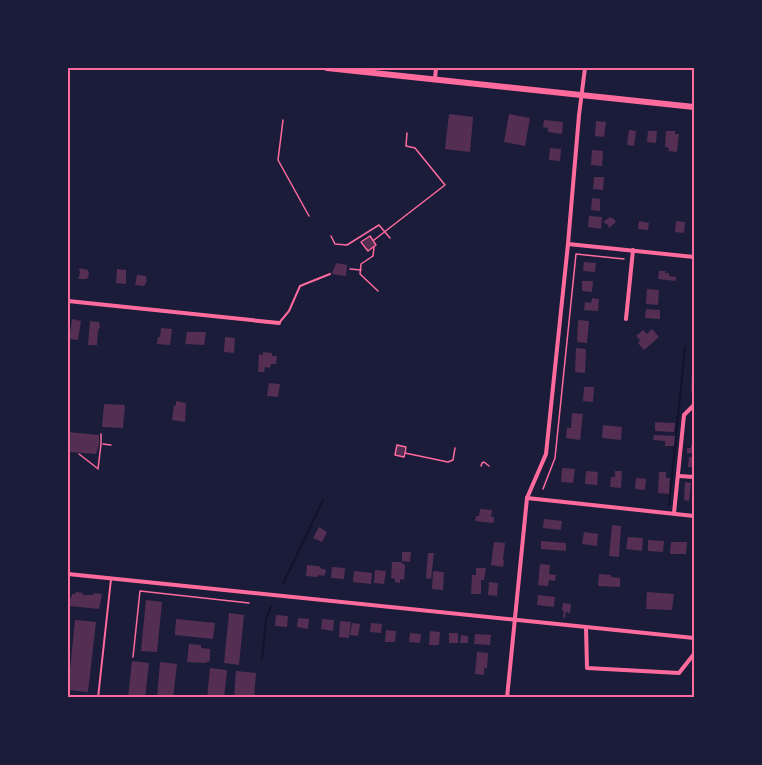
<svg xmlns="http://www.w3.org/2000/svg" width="762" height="765" font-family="'PT Sans',sans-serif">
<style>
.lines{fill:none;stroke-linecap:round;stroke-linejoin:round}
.stream{stroke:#12122b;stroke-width:2}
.building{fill:#542f53}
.path{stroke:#ff6b9d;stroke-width:1.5}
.service{stroke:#ff6b9d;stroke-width:2}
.minor{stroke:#ff6b9d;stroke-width:4}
.secondary{stroke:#ff6b9d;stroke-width:6}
.neatline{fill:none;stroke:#ff6b9d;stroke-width:2}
</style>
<rect width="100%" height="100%" fill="#1b1b3a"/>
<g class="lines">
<!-- stream -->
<g class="stream">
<polyline points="669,505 685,348"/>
<polyline points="283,584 323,500"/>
<polyline points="262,659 266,619 271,607"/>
</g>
</g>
<!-- building -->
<g class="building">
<polygon points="449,114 473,117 470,152 445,149"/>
<polygon points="509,114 530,118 525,146 504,142"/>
<polygon points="544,120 563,122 562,134 548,132 548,128 543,127"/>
<polygon points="596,121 606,122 604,137 595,136"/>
<polygon points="629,130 636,131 634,146 627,145"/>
<polygon points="648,131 657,131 656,143 647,142"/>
<polygon points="666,131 675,131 675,134 679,134 677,152 668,151 669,148 665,147"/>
<polygon points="550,148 561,149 560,161 549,160"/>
<polygon points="592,150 603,151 602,166 591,165"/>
<polygon points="594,177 604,177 603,190 593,189"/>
<polygon points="592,198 600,199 600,211 591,210"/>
<polygon points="589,216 602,217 601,229 588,227"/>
<polygon points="610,217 614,219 616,222 609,228 608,225 603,222"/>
<polygon points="639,221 649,223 648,230 638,229"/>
<polygon points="676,221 685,222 684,233 675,232"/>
<polygon points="370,237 375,245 368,250 363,242"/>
<polygon points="584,262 596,263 595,272 583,271"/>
<polygon points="336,263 347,265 346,276 332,274"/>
<polygon points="79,268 88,270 89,274 87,279 78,279 80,273"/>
<polygon points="117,269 126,270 126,284 116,283"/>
<polygon points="659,271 666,271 665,273 669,273 669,276 676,277 676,281 658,279"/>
<polygon points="137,275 146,276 147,281 144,286 135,285"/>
<polygon points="582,281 593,281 592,292 582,291"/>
<polygon points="647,289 659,290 658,305 646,304"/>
<polygon points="592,298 599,299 598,311 584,310 585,302 591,303"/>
<polygon points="646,309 660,310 660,319 645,318"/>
<polygon points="72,319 81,321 78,340 69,339"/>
<polygon points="578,320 589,321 587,343 577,342"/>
<polygon points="90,321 99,322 100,327 98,331 97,345 88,345"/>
<polygon points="161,328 172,329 170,345 157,344 158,337 160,337"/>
<polygon points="652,329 659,337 644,350 638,343 640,340 636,336 643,330 647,334"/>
<polygon points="187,332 206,332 204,345 185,344"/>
<polygon points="225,337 235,338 234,353 224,352"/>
<polygon points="576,348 586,349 585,373 575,372"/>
<polygon points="263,352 272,353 272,356 277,356 276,364 271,364 270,368 265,367 264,372 258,372 259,354 263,355"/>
<polygon points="692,373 694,373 694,392 691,391"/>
<polygon points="269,383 280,384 278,397 267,396"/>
<polygon points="584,387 594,387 593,402 583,401"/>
<polygon points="176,401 186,403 185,422 172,420 174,405 176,406"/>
<polygon points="104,404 125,405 123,428 102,427"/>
<polygon points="572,413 583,414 580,440 566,438 567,428 571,428"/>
<polygon points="655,422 675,423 674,432 655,431"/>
<polygon points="603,425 622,427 621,440 602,438"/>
<polygon points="68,432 99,435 99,445 96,454 68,452"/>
<polygon points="654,435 675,436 674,446 665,446 665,441 653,440"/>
<polygon points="691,445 694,445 694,454 687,453 687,448 691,448"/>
<polygon points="398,446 405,447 403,456 396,454"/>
<polygon points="689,457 694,457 694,467 688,467"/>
<polygon points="562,468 575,469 573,483 561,482"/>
<polygon points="586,471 598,472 597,485 585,484"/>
<polygon points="615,471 622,471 621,488 610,487 611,477 615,477"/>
<polygon points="659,472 666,472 666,478 670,478 669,494 658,493"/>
<polygon points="636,478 646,479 645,490 635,489"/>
<polygon points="685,482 691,483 689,501 684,500"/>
<polygon points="480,509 492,510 491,517 494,517 494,520 493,523 475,521 476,516 479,516"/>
<polygon points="544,519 562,521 561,530 543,528"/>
<polygon points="612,525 621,526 619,557 609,556"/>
<polygon points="319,527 327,532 322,542 313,538"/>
<polygon points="584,532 598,534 597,546 582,544"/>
<polygon points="628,537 643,538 642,551 626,549"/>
<polygon points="648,540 664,541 663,552 648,551"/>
<polygon points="541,541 566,543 566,551 541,549"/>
<polygon points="494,542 505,543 503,560 504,561 503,567 491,565"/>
<polygon points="671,542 687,542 686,554 670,554"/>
<polygon points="402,552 411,552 410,562 402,561"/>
<polygon points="428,553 434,553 431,579 426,578"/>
<polygon points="392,562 401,562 405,565 404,580 400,579 400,583 395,582 395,579 391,578"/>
<polygon points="540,564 550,565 549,574 556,575 555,581 549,580 548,586 538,585"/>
<polygon points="307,565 319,566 322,569 325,569 326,572 324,576 319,575 317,577 306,576"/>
<polygon points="332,567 345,568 344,579 331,578"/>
<polygon points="476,568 486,568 484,580 481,580 481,594 471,594 472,575 476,575"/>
<polygon points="375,570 386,571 384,584 374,583"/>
<polygon points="354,571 372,573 371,584 353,582"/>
<polygon points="433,571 444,572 443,590 432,589"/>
<polygon points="599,574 611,575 611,577 620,578 620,587 598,586"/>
<polygon points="489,582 498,583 497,596 488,595"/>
<polygon points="76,592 83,593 83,595 93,595 94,593 102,594 99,609 69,606 69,604 68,604 68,598 71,598 72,594 75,594"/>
<polygon points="647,592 674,594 672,610 646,609"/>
<polygon points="538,595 555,597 554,607 537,605"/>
<polygon points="146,600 162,602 157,652 141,651"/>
<polygon points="563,603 571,604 570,613 566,612 565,618 563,617 564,611 562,611"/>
<polygon points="229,613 244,615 239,665 224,663"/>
<polygon points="276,615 288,616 287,627 275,626"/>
<polygon points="298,618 309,619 308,629 297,627"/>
<polygon points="176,619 215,623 213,639 175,635"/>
<polygon points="322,619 334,620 333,631 321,629"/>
<polygon points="75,620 96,622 88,692 68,690"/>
<polygon points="340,621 351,622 349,638 339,637"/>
<polygon points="352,623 360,624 358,636 350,635"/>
<polygon points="371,623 382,624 381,633 370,632"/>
<polygon points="386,630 396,631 395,642 385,642"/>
<polygon points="430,631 440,632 439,645 429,645"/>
<polygon points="410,633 421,634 420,643 409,642"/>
<rect x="449" y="633" width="9" height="10"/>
<polygon points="475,634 491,635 490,645 474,644"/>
<polygon points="461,635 468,636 468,643 460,643"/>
<polygon points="189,644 201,645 201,648 210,649 210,661 205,663 187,662"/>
<polygon points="477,652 488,653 487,668 484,668 484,675 475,674"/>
<polygon points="132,661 149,663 145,698 128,698"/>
<polygon points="160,662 177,664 173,698 157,698"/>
<polygon points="210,668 227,670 224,698 207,698"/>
<polygon points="236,671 256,673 254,698 234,698"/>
</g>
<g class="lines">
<!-- path -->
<g class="path">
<polyline points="283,120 278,160 309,216"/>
<polyline points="331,236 335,244 347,245 379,225 390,238"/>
<polygon points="370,236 376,245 368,251 361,242"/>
<polyline points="374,240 445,185 415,148 406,146 407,133"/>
<polyline points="374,247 373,256 361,264 360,274 378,291"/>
<polyline points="350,269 361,270"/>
<polyline points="103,444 111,445"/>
<polyline points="405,453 406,447 397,445 395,455 404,457 405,453 448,462 453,460 455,448"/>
<polyline points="79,454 97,468"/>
<polyline points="481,466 482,463 484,462 489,466"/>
<polyline points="98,469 101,444 101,434"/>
<polyline points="543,489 555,458 576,254 624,259"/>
<polyline points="133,657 140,591 249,603"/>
</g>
<!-- service -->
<g class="service">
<polyline points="279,323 289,311 300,286 330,274"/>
<polyline points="98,698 111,579"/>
</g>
<!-- minor -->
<g class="minor">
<polyline points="435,79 436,68"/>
<polyline points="568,244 694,257"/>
<polyline points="68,301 279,323"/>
<polyline points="626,319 633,250"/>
<polyline points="679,476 694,477"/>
<polyline points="527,498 694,516"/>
<polyline points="674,513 684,415 694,405"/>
<polyline points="68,574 694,638"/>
<polyline points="586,627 587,668 679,673 694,654"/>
<polyline points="507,698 527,498 546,454 568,244 579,115 585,68"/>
</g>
<!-- secondary -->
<polyline class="secondary" points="327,68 694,107"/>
</g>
<!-- border -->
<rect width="762" height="765" fill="none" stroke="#1b1b3a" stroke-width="138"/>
<rect x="69" y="69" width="624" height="627" class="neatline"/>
</svg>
